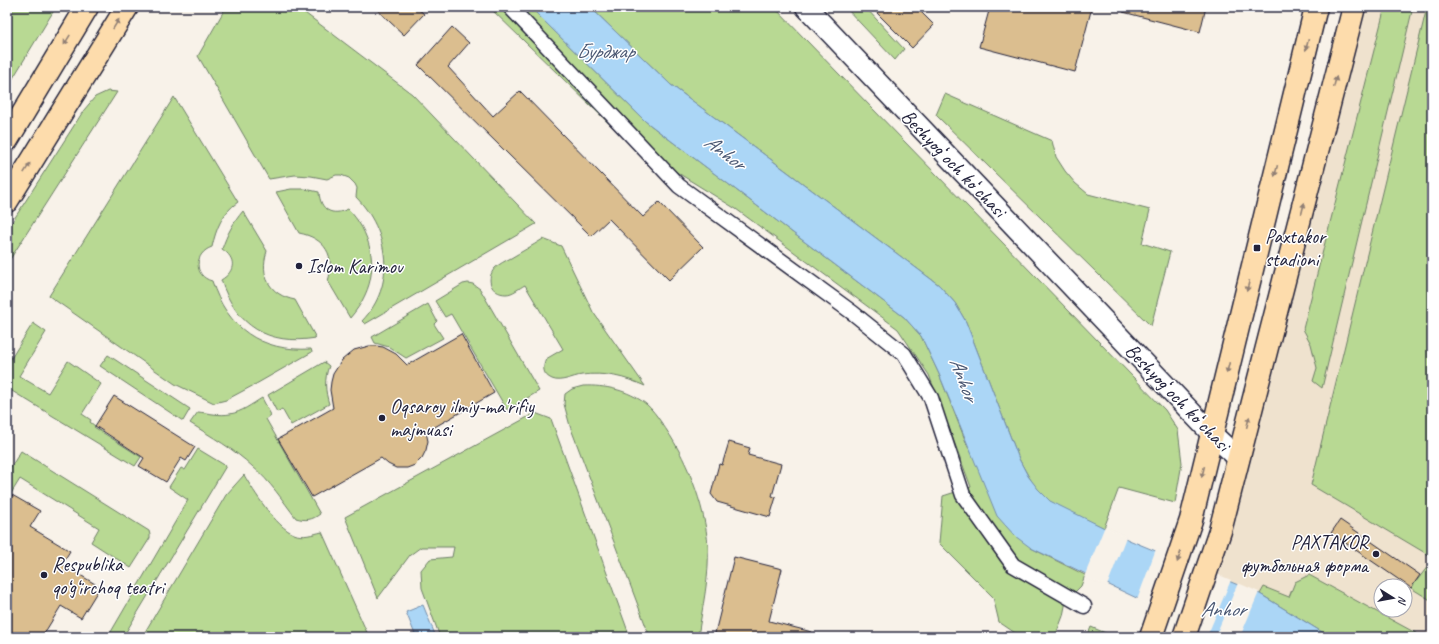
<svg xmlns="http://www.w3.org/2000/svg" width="1439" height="644" font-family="Caveat,sans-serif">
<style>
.built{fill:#efe2ce;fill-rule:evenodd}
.green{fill:#b8d993;stroke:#6d7e67}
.water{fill:#abd6f6;stroke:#748eab}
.pier{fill:#f8f2e9}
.building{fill:#dbbe8f;stroke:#22223b}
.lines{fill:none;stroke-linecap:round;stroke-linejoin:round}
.street-casing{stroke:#22223b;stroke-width:17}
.secondary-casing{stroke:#22223b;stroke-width:23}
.primary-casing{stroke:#22223b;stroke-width:25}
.street{stroke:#fff;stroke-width:14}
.secondary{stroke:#fff;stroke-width:20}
.primary{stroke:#fddcac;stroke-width:22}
.oneway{fill:#907f74}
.poi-dot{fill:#22223b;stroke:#fff;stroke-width:1.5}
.labels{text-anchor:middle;stroke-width:3;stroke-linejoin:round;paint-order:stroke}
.street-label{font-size:20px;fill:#22223b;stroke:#fff}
.poi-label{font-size:20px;fill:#22223b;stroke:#fff;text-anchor:start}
.water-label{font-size:21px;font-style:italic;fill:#4b5873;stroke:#fff}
</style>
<rect width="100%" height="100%" fill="#f8f2e9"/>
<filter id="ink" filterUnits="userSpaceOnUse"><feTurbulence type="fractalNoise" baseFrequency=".025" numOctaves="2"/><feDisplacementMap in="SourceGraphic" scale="8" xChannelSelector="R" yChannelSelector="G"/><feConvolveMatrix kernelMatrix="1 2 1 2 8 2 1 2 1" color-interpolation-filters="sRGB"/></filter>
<g filter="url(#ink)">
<!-- built -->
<path class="built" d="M1354,7H1432V637H1287L1185,596L1220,531ZM1381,586H1405V610H1381Z"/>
<!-- green -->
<g class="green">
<polygon points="7,7 56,7 7,88"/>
<path d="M226,7H297L412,94L536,224L365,324L362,321C397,285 389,231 356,197L357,188L355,184L349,178L341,175H336L327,179L311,176L295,175L269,179L198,56Z"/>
<polygon points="489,7 530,7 645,121 904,317 921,336 939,374 968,447 1031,548 1085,575 1081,586 1066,601 1063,616 1055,637 1021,637 999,622 993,597 939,543 943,496 971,487 929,375 898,329 736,209 628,142"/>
<path d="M590,7H774L1165,410L1178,430L1182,463L1175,503L1119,488L1104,528C1088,520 1066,512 1051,502C1036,492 1027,474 1019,459L966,322L955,303L939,285L671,85Z"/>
<polygon points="845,7 865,7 904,49 895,60"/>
<polygon points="1385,7 1413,7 1322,388 1313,381 1317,368 1311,344 1303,329"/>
<polygon points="1427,7 1432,7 1432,557 1311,485"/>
<polygon points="108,91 117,92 7,264 7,230 84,110 95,97"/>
<polygon points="945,94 1052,141 1056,157 1065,171 1075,183 1088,194 1150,210 1142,243 1170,252 1151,326 936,115"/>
<path d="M174,97L238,202C222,213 216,229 212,247C194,253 193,276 212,281C227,328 261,352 311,349L312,352L256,384L226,400L214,403L175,384L49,296Z"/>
<path d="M291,189H305L319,192C320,210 332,217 348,209C370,231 379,266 365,295C361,304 356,311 350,318L328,281C336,256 325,238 299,233L276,192Z"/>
<path d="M243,211L267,251C259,276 270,295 295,300L316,338C268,346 236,326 221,280C236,271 236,258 222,249C227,234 233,223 243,211Z"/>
<path d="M543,239L561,246L593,312L645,386C625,377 605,372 582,375C573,376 561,383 552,379C543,375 542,368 546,359L563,349L525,285C519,288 513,294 506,294C491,294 485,279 495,268C499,264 505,261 511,258C521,252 532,246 543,239Z"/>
<polygon points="468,283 473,284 480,289 539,391 507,410 451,314 445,317 435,301 463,284"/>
<polygon points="428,304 437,321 434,324 443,338 406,358 389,347 375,343 372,337"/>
<polygon points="33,323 46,332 19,376 48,393 68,361 101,384 82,414 91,420 90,422 95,426 94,427 141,457 135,466 7,388 7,365"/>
<polygon points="108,355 190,409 183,421 100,366"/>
<path d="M324,362L329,366C324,379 325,391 329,404L291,425L282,409L277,412L268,395Z"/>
<path d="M583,386C605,385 628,390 646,404C652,409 657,416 661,422C686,456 705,505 708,546C710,576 702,608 698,637H650L570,426L564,404L565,394L572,389Z"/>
<path d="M262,398L271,415L266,419L320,514C312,520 306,521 296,518C283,501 270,481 253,467C234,449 212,437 190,423L198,412C208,413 220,416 230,414C242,412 252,404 262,398Z"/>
<polygon points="535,413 551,419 630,637 440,637 422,588 421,570 430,559 452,557 454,547 421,547 410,555 378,598 345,517"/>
<polygon points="198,449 226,466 123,637 108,637 188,500 169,487 181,468 185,470"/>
<polygon points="21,451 149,531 150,535 150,538 131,568 91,542 99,528 20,479 7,500 7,473"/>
<path d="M244,475C254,492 276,527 294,534C303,538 313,534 322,532L369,637H142L226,495Z"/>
<polygon points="1432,561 1432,601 1411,588"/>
<polygon points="1309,575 1423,637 1330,637 1260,594 1264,587 1289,597 1295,582"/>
<polygon points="1091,627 1115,637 1087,637"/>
</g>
<!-- water -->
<g class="water">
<polygon points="530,7 590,7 671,85 939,285 955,303 966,322 1019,459 1028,476 1038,489 1050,501 1129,540 1260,594 1330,637 1219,637 1031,548 1015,536 997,516 939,374 921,336 904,317 645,121"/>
<polygon points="423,605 436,637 416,637 406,612"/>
</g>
<!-- pier -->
<g class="pier">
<polygon points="1105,526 1126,537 1107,586 1084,577"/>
<polygon points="1156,549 1231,580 1208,634 1137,600"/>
<polygon points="1238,583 1259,592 1240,637 1215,637"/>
</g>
<!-- building -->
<g class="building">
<polygon points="374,7 416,7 424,14 404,35"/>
<polygon points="871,7 916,7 934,25 912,48"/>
<polygon points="990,7 1092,7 1075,72 979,47"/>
<polygon points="1124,7 1206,7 1200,32 1123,12"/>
<polygon points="452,27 469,43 448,67 493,116 520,91 643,217 659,202 703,247 669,280 609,219 591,236 418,65"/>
<polygon points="461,334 494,393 426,432 428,441 426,450 422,458 415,465 407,468 396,468 388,464 381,458 312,497 278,439 333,408 330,390 331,382 333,374 342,360 354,350 369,346 376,346 383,347 396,354 407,365"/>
<polygon points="114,396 195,447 186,461 181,458 166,482 139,466 144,458 95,426"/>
<polygon points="729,442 750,448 748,455 781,464 772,496 776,497 770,517 717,502 711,494 719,464 722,465"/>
<polygon points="12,495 40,511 30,527 70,551 62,564 100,587 81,618 61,606 42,637 7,637 7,504"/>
<polygon points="1340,520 1420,575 1411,588 1331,533"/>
<polygon points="734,557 782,569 769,621 812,632 811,637 714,637"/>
</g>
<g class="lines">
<defs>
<polyline id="street" points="510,7 679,186 853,313 904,354 931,398 963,495 1013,565 1084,606"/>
<polyline id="secondary" points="806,7 1212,434 1239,459"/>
<g id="primary">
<polyline points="7,140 87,7"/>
<polyline points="7,201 127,7"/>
<polyline points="1151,637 1191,520 1316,7"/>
<polyline points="1184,637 1220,531 1354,7"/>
</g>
</defs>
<!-- street casing -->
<use href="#street" class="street-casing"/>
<!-- secondary casing -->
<use href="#secondary" class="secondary-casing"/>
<!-- primary casing -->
<use href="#primary" class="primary-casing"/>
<!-- street -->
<use href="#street" class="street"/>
<!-- secondary -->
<use href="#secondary" class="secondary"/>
<!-- primary -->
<use href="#primary" class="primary"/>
</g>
<!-- one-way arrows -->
<defs><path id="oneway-solid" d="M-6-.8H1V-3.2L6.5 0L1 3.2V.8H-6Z"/></defs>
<g class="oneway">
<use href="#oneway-solid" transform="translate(116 24) rotate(-58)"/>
<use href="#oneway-solid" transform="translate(67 40) rotate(122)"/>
<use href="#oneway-solid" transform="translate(1307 45) rotate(104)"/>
<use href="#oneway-solid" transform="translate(1335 82) rotate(-76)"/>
<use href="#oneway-solid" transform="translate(27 168) rotate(-58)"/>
<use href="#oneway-solid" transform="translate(1276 171) rotate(104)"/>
<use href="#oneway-solid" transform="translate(1303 208) rotate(-76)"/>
<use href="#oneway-solid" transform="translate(1248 286) rotate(104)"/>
<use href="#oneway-solid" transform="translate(1228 368) rotate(104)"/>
<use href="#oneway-solid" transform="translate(1248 422) rotate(-76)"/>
<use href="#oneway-solid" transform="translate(1203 472) rotate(104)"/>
<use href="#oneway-solid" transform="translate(1179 557) rotate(109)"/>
</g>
</g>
<!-- markers -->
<g class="poi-dot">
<rect x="1253" y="244" width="8" height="8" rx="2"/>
<circle cx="299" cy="266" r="4"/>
<circle cx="382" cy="418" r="4"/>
<circle cx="1376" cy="554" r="4"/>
<circle cx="44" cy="575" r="4"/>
</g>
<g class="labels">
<!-- street labels -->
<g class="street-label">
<text transform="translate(954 163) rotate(46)" y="7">Beshyogʻoch koʻchasi</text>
<text transform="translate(1178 397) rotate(46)" y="7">Beshyogʻoch koʻchasi</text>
</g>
<!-- poi labels -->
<g class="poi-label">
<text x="1265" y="243">Paxtakor<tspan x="1265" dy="23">stadioni</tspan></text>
<text x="307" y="273">Islom Karimov</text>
<text x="390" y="413">Oqsaroy ilmiy-ma'rifiy<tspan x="390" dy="23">majmuasi</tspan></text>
<text x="1368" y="549" text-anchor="end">PAXTAKOR<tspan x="1368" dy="23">футбольная форма</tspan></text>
<text x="52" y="571">Respublika<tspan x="52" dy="23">qo‘g‘irchoq teatri</tspan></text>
</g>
<!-- water labels -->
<g class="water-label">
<text x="605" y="58">Бурджар</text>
<text transform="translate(725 152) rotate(37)" y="7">Anhor</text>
<text transform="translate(964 379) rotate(69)" y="7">Anhor</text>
<text x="1223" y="616">Anhor</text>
</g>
</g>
<!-- margin -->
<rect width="1439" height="644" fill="none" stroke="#fff" stroke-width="24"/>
<rect x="12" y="12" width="1415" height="620" fill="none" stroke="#22223b" stroke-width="1.5" filter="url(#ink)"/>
<!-- north arrow -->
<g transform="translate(1393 598) rotate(101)"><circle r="19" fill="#ffffff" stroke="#a7a7b1"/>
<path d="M0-3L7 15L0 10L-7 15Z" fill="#22223b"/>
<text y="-6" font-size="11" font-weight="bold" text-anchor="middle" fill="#22223b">N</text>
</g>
</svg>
